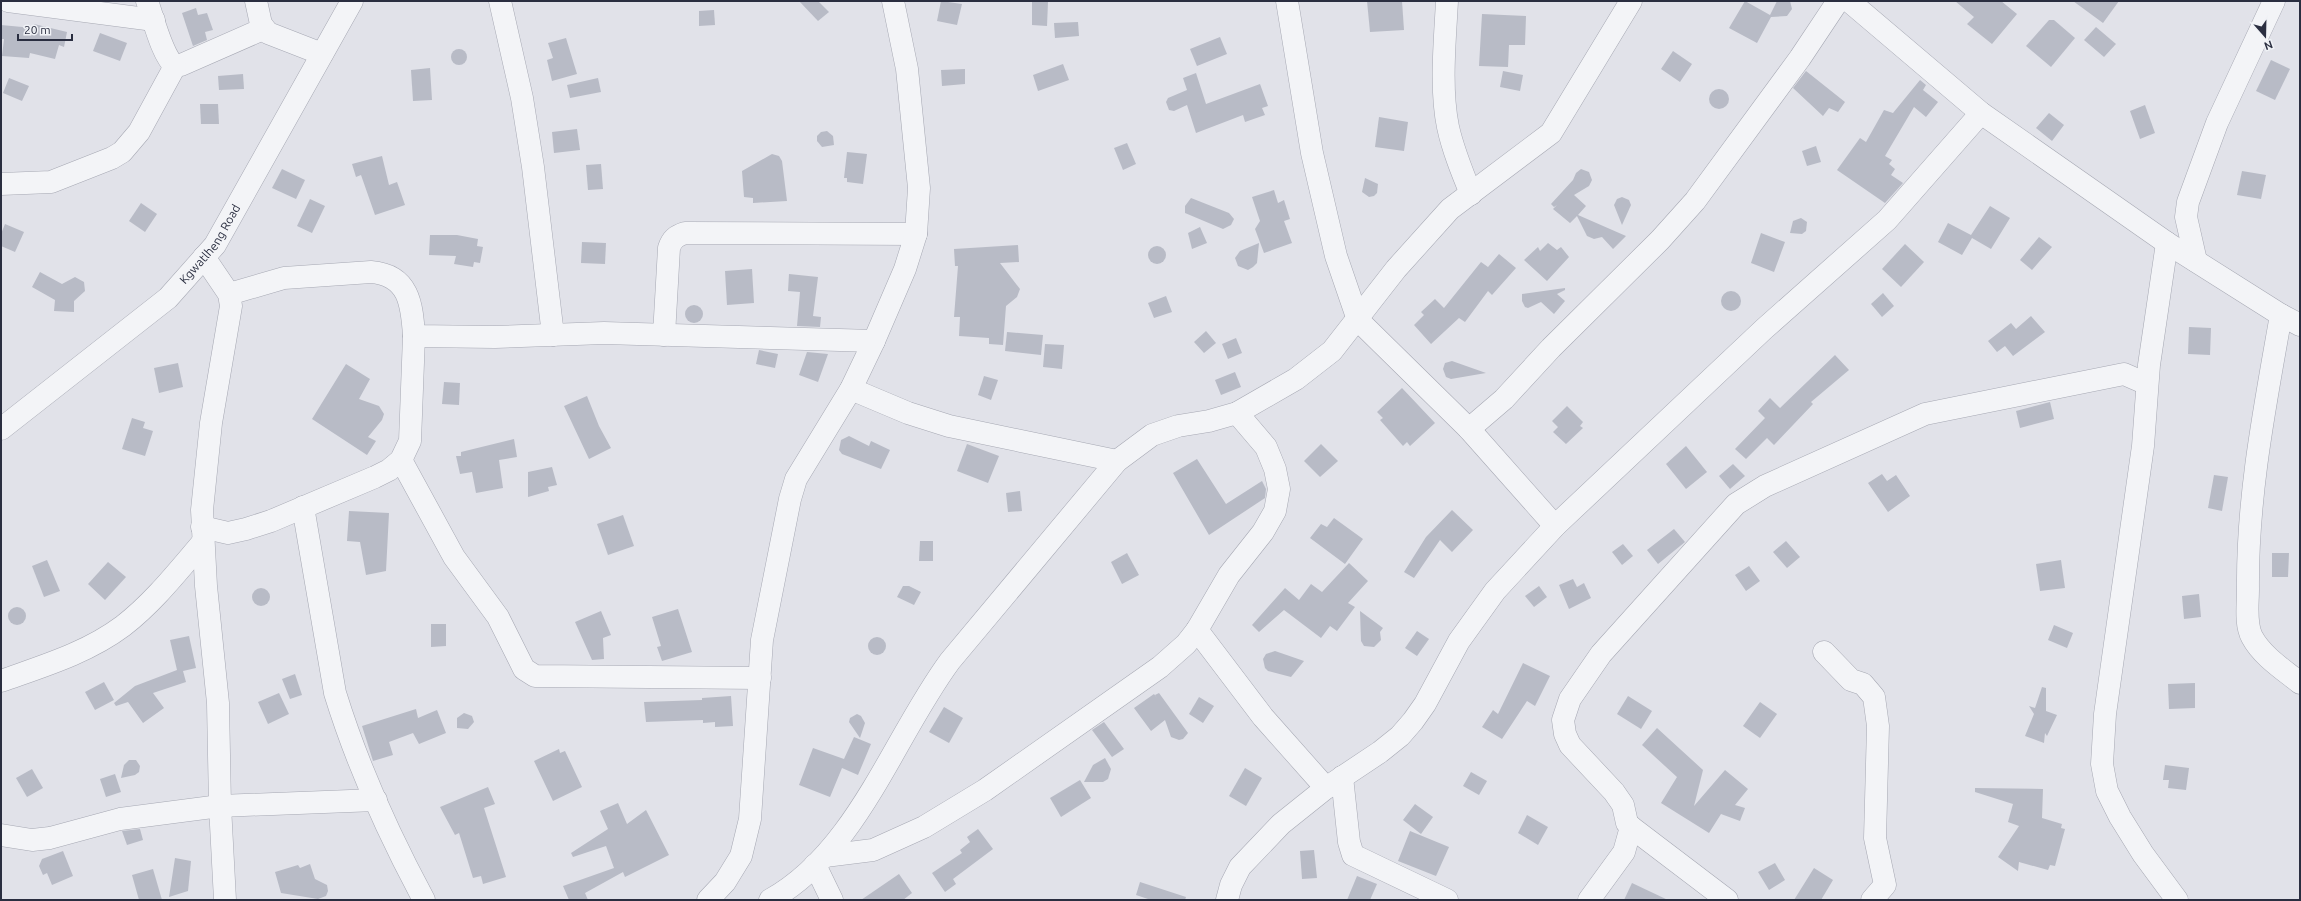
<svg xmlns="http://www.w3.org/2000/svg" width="2301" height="901" font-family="Ubuntu,sans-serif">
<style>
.building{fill:#b8bbc6}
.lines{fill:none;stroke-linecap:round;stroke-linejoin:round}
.minor-casing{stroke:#a6a8b3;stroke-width:23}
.minor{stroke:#f3f4f7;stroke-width:22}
.labels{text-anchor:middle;stroke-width:4;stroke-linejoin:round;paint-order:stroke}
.street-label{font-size:12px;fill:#2a2e40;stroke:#f0f2f6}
</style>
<rect width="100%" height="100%" fill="#e1e2e9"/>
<!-- building -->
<g class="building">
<polygon points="799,1 818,1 829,12 818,21"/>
<polygon points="941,1 962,4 957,25 937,21"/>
<polygon points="1367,1 1402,1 1404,30 1370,32"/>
<polygon points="1745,1 1770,15 1777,1 1790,1 1792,9 1787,16 1771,17 1757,43 1729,28"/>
<polygon points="1955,1 2001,1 2017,14 1992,44 1967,24 1974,17"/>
<polygon points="2073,1 2119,1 2103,23"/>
<polygon points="1032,2 1048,2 1047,26 1032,25"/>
<polygon points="196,8 198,15 207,13 213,30 205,32 207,40 193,46 182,13"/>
<polygon points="714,10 715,25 699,26 699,11"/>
<polygon points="1482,14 1526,16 1525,45 1509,45 1508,67 1479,66"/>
<polygon points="2049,20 2054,20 2075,38 2051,67 2026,46"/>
<polygon points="1078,22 1079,36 1055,38 1054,23"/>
<polygon points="34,24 67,32 64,47 59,45 55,59 30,53 29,58 2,56 4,39 1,39 1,25 33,28"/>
<polygon points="2096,27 2116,44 2104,57 2084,40"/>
<polygon points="100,33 127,43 120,61 93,51"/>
<polygon points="1220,37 1227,54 1197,66 1190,49"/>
<polygon points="566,38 577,74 552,81 547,60 553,58 548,43"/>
<circle cx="459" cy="57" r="8"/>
<polygon points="1673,51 1692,64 1680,82 1661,69"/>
<polygon points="2271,60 2290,69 2275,100 2256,91"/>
<polygon points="1063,64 1069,80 1038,91 1033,75"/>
<polygon points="430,68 432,100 413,101 411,70"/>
<polygon points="965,69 965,84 942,86 941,70"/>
<polygon points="1503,71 1523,75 1520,91 1500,87"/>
<polygon points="1806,71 1845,102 1838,112 1829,108 1823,116 1793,88"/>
<polygon points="1196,73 1206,104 1260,84 1268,106 1262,108 1265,115 1245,122 1243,115 1196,133 1187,105 1174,111 1169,110 1166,102 1168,98 1187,90 1183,78"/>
<polygon points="243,74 244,89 219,90 218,76"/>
<polygon points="9,78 29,86 22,101 3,93"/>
<polygon points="598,78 601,92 570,98 567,85"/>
<polygon points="1920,80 1926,85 1923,90 1938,102 1926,117 1914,107 1885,156 1892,160 1889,164 1895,169 1891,175 1903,183 1885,203 1837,170 1860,138 1866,142 1884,110 1893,113"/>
<circle cx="1719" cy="99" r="10"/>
<polygon points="200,104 218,104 219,124 201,124"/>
<polygon points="2145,105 2155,133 2140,139 2130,111"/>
<polygon points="2049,113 2064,125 2052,141 2036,128"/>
<polygon points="1379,117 1408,122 1404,151 1375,147"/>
<polygon points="577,129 580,150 554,153 552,132"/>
<polygon points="827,131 833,136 834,145 822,147 817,141 817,136 821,132"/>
<polygon points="1127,143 1136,164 1123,170 1114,148"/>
<polygon points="1816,146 1821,162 1807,166 1802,151"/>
<polygon points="847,152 867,154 863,184 847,182 847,178 844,178"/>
<polygon points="772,154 779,156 782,161 787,201 753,203 753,198 744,197 742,171"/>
<polygon points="382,156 389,185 397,182 405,205 375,215 361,175 356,177 352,164"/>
<polygon points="601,164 603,189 588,190 586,165"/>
<polygon points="282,169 305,180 296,199 272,188"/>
<polygon points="1581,169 1589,172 1592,180 1589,186 1574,195 1586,206 1578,215 1626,236 1613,249 1602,237 1594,239 1587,236 1577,216 1570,223 1553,209 1557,205 1554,207 1551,204 1573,180 1576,173"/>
<polygon points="2242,171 2266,175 2261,199 2237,195"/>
<polygon points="1365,178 1378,184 1377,193 1374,196 1369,197 1362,192"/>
<polygon points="1274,190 1278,203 1284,200 1290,219 1284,221 1292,243 1264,253 1255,229 1260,221 1252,197"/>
<polygon points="1622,197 1629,200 1631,205 1622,225 1614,205 1617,199"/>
<polygon points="1191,198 1229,213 1234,219 1231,225 1223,229 1185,213 1185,206"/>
<polygon points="310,199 325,206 312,233 297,226"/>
<polygon points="141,203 157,214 145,232 129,221"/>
<polygon points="1990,206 2010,218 1991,249 1972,238 1962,255 1938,242 1948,223 1971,235"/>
<polygon points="1801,218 1807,222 1806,231 1802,234 1790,233 1793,221"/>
<polygon points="5,224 24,232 15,252 1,246 1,234"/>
<polygon points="1200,227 1207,243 1192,249 1188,233"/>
<polygon points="1761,233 1785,242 1774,272 1751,263"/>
<polygon points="430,235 457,235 478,239 477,246 483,247 480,263 474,262 473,267 454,264 456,256 429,255"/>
<polygon points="2039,237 2052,247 2032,270 2020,260"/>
<polygon points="582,242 606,243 605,264 581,263"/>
<polygon points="1259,243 1257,263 1253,267 1248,270 1238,266 1235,258 1240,251"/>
<polygon points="1548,243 1557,250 1561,247 1569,257 1547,281 1524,260 1538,247 1540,251"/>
<polygon points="1905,244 1924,262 1901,287 1882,269"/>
<polygon points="1018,245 1019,262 1000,263 1020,289 1017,297 1006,306 1003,345 989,344 989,338 959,336 960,317 954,317 958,266 955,266 954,249"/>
<circle cx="1157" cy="255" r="9"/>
<polygon points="1499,254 1516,268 1492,295 1488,291 1465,322 1459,318 1431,344 1414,325 1424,315 1421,312 1435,299 1444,308 1481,262 1488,267"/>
<polygon points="752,269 754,303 727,305 725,271"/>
<polygon points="40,272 62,284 75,277 84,282 85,291 74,301 74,312 54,311 55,300 32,287"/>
<polygon points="789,274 818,277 813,316 821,317 820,327 797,326 800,292 788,291"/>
<polygon points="1565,288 1565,290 1557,294 1565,301 1554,314 1541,302 1528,308 1525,307 1522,301 1522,294"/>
<circle cx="1731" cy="301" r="10"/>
<polygon points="1883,293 1894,306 1882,317 1871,304"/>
<polygon points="1166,296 1172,312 1154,318 1148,303"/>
<circle cx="694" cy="314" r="9"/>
<polygon points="2031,316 2045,332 2013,356 2005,346 1997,352 1988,341 2011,323 2016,329"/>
<polygon points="2189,327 2211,328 2210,355 2188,354"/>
<polygon points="1206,331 1216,343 1204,353 1194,342"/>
<polygon points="1007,332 1043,335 1041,355 1005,351"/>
<polygon points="1236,338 1242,353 1228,359 1222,344"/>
<polygon points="1045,344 1064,345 1062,369 1043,367"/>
<polygon points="759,350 778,354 775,368 756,364"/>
<polygon points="807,352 828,354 818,382 799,375"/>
<polygon points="1835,355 1849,370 1811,402 1813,404 1774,445 1767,438 1746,459 1735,449 1765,418 1758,411 1770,398 1780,408"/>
<polygon points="1452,361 1486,373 1451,379 1446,377 1443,369 1445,363"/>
<polygon points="178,363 183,387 159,393 154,368"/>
<polygon points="346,364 370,379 359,399 379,406 384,414 382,420 368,437 376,441 367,455 312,419"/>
<polygon points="1235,372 1241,387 1221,395 1215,380"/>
<polygon points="984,376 998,380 991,400 978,395"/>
<polygon points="444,382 460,383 459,405 442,404"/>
<polygon points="1402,388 1435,423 1410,446 1407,442 1403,446 1380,420 1383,418 1377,412"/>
<polygon points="587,396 599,426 611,448 589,459 564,406"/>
<polygon points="2050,402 2054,419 2020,428 2016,411"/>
<polygon points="1567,406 1583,422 1580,426 1583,428 1566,444 1553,432 1558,427 1552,421"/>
<polygon points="132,418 145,422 143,428 153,431 145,456 122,449"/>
<polygon points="849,436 869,446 871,441 890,450 881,469 842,454 839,450 841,440"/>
<polygon points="514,439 517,457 499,460 503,488 476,493 472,472 460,474 456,456 461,456 461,452"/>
<polygon points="967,444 999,456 988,483 957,471"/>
<polygon points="1321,444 1338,461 1320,477 1304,461"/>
<polygon points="1686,446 1707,472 1686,489 1666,464"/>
<polygon points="1197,459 1226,504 1262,481 1266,489 1265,498 1209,535 1173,473"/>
<polygon points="1733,464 1745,476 1730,489 1719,476"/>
<polygon points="552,467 557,485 548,487 549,491 528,497 528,472"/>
<polygon points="1882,474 1887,481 1896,475 1910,496 1888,512 1868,483"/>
<polygon points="2214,475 2228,477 2222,511 2208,508"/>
<polygon points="1020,491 1022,511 1008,512 1006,493"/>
<polygon points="1452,510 1473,530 1452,552 1440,540 1414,578 1404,572 1426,537"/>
<polygon points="349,511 389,513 386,571 366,575 360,542 347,541"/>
<polygon points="623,515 634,546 608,555 597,524"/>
<polygon points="1334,518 1363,539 1345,564 1310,538 1321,524 1327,527"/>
<polygon points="1674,529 1685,542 1658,564 1647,550"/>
<polygon points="920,541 933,541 933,561 919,561"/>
<polygon points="1786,541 1800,557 1787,568 1773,552"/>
<polygon points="1623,544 1633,556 1622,565 1612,552"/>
<polygon points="1127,553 1139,575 1122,584 1111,562"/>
<polygon points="2272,553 2289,553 2288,577 2272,577"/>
<polygon points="47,560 60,591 44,597 32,566"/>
<polygon points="2061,560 2065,588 2040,591 2036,564"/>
<polygon points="108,562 126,577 105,600 88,584"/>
<polygon points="1349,563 1368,581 1348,603 1355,607 1337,631 1330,626 1321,638 1284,610 1259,632 1252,625 1285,588 1299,600 1311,584 1322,592"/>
<polygon points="1749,566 1760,581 1746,591 1735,575"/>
<polygon points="1573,579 1577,587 1584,583 1591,598 1569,609 1559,585"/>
<polygon points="903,586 909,586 921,592 914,605 897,597"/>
<polygon points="1539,586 1547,597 1534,607 1525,596"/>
<circle cx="261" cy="597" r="9"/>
<polygon points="2199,594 2201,617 2184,619 2182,596"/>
<circle cx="17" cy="616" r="9"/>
<polygon points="678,609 692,652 662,661 657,647 661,646 652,617"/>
<polygon points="601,611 611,635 603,638 604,659 592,660 575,622"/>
<polygon points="1360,611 1383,628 1380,632 1381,640 1374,647 1364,646 1361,641"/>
<polygon points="431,624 446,624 446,646 431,647"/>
<polygon points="2054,625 2073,633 2067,648 2048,640"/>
<polygon points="1417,631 1429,639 1417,656 1405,648"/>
<polygon points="189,636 196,668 183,671 186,682 153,693 164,708 143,723 128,702 116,706 114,703 135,686 177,670 170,640"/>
<circle cx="877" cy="646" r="9"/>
<polygon points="1275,651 1304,661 1291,677 1268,671 1265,668 1263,659 1266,654"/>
<polygon points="1523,663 1550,676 1535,706 1527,701 1502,739 1482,727 1493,710 1498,714"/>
<polygon points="295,674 302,695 290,699 282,679"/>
<polygon points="104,682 114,700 95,710 85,692"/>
<polygon points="2195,683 2195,708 2169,709 2168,684"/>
<polygon points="2042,687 2046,688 2046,711 2057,715 2047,736 2045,733 2044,743 2025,736 2034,714 2029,706 2035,708"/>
<polygon points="279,693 289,714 268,724 258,702"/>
<polygon points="1159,693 1188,733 1183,739 1179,740 1171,737 1165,720 1151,731 1134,708 1154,694 1157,698 1155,695"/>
<polygon points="731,696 733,726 715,727 715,722 703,723 703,720 646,722 644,702 702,700 702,698"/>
<polygon points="1628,696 1652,711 1641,729 1617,714"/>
<polygon points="1199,697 1214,706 1203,723 1189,714"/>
<polygon points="1760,702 1777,714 1760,738 1743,726"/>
<polygon points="944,707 963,718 949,743 929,732"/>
<polygon points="416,709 418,718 437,710 446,733 419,744 413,733 389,742 393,755 373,761 362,726"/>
<polygon points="464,713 472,716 474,722 468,729 457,728 457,718"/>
<polygon points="857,714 861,716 865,723 860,738 849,722 850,718"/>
<polygon points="1104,722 1124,749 1112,757 1092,730"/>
<polygon points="1657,728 1703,770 1694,806 1725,770 1748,789 1735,805 1745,808 1740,821 1721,814 1709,833 1661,803 1677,777 1642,745"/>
<polygon points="854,737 871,744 858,775 842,768 830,797 799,785 813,748 844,759"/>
<polygon points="559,749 560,753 565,751 582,787 553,801 534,761"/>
<polygon points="1105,758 1111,769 1108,779 1103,782 1084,782 1093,765"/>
<polygon points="129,760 136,760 140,766 139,772 135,775 121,778 124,765"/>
<polygon points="2165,765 2189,768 2186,790 2168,788 2169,780 2163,780"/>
<polygon points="1245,768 1262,778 1246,806 1229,796"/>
<polygon points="32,769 43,788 27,797 16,778"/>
<polygon points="1471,772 1487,781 1479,795 1463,786"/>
<polygon points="115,774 121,792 106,797 100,779"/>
<polygon points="1080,780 1091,798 1061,817 1050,798"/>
<polygon points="488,787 495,804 484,808 506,877 483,884 481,876 473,878 459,833 455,835 440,807"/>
<polygon points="1975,788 2043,789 2042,818 2062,824 2061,828 2065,829 2055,866 2050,865 2048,870 2019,862 2018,871 1998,857 2019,826 2008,822 2013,804 1975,792"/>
<polygon points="618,803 627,824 646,810 669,855 625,877 623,872 585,893 588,900 569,900 563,886 614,868 606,846 573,857 571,853 608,829 600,811"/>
<polygon points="1415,804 1433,817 1421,834 1403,820"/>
<polygon points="1527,815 1548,827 1538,845 1518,833"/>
<polygon points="140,829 143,840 127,845 122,831"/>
<polygon points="978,829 993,849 953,879 956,884 945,892 932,873 962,853 960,850 970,842 967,837"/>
<polygon points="1410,831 1449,847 1436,876 1398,861"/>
<polygon points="1314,850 1317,878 1302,879 1300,851"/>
<polygon points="63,851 73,876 52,885 47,873 43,875 39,866 42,859"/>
<polygon points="175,858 191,861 188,891 169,897"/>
<polygon points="1775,863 1785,880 1769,890 1758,872"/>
<polygon points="310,864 315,879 327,885 328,891 326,896 318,899 281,893 275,872 298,865 300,868"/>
<polygon points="1814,868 1833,880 1821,900 1794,900"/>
<polygon points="153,869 162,900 139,900 132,875"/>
<polygon points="899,874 912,893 903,900 861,900"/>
<polygon points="1357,876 1377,884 1370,900 1347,900"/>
<polygon points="1140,882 1186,897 1185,900 1151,900 1136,895"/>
<polygon points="1632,883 1668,900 1624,900"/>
</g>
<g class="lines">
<defs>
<g id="minor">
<polyline points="8,1 154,20"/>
<path d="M147,1C153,17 162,56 175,66L181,65L263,29"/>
<polyline points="256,1 261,24 268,33 322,54"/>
<polyline points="500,1 522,98 533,167 553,335"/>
<polyline points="1287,1 1312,153 1336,256 1358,320 1469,429 1555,526"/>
<path d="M1447,1C1445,40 1440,88 1448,127C1453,150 1462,172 1471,194"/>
<polyline points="1849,1 1981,113 2167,243 2281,315 2300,325"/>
<polyline points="1,184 51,182 112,158 122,152 139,132 175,66"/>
<polyline points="2167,243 2149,365 2143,446 2105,714 2102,764 2107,791 2120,817 2143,854 2177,900"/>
<polyline points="204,257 229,294 231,306 211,423 202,510 206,586 218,703 220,806 225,900"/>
<polyline points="2196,261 2186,217 2188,202 2217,123 2274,1"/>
<path d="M229,294L284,278L371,272C409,275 412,304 414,336L495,337L604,333L874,341"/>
<path d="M2281,315C2265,406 2247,496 2248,589C2248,604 2245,624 2252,637C2262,656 2284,670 2300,683"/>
<path d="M664,335L669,248C672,239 676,236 685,233L916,234"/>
<polyline points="851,389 908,413 949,426 1117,461"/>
<path id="s1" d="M1,429L168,298L215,245L352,1"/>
<polyline points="1469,429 1504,399 1551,348 1660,240 1695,201 1800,58 1838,1"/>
<polyline points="401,460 454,557 498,617 524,669 535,676 760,678"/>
<path d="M303,507L335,693C357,764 389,835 424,900"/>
<polyline points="202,527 228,533 246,529 271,521 375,477 389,470 401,460 410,441 414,336"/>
<polyline points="1197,630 1263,717 1326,788"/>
<polyline points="1824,652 1851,680 1863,684 1874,697 1878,726 1875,838 1885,885 1872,900"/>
<path d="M1,681C43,666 87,653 123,626C154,602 178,571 203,542"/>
<polyline points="1342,777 1349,842 1353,855 1447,900"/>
<polyline points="1631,827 1727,900"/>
<polyline points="1,835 32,840 50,838 120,819 220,806 376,800"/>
<polyline points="825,856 873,850 924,827 985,790 1160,667 1186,644 1197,630 1229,575 1263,532 1275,511 1279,489 1275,469 1266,447 1237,413"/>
<polyline points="815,865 832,900"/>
<polyline points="708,900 725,882 741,856 750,819 762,640 790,499 796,479 851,389 874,341 905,269 916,234 919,188 907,69 893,1"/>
<path d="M770,900C857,852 893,738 950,661L1117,461L1152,435L1178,426L1209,421L1237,413L1296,379L1332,351L1396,269L1450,209L1551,133L1631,1"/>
<polyline points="1227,900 1231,885 1240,867 1281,824 1326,788 1380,752 1400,736 1413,721 1425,704 1459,641 1495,591 1555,526 1764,329 1887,220 1981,113"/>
<polyline points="1589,900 1624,852 1631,827 1627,823 1623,805 1614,792 1570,745 1565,734 1563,720 1570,699 1601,654 1736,504 1765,486 1925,414 2124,374 2147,384"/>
</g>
</defs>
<!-- minor casing -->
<use href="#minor" class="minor-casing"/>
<!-- minor -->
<use href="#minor" class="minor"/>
</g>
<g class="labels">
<!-- street labels -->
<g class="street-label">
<text dy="4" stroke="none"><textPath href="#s1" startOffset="281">Kgwatlheng Road</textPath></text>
</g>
</g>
<!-- border -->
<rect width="2301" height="901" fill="none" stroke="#2a2e40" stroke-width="4"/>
<!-- north arrow -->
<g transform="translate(2265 36) rotate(160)" stroke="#f0f2f6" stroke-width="3" paint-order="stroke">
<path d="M0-3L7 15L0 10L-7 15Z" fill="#2a2e40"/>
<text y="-6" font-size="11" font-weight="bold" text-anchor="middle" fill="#2a2e40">N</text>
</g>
<!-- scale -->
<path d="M18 34v6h54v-6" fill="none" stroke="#2a2e40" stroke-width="2"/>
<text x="24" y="34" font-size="12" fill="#2a2e40" stroke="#f0f2f6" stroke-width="3" paint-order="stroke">20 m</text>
</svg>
